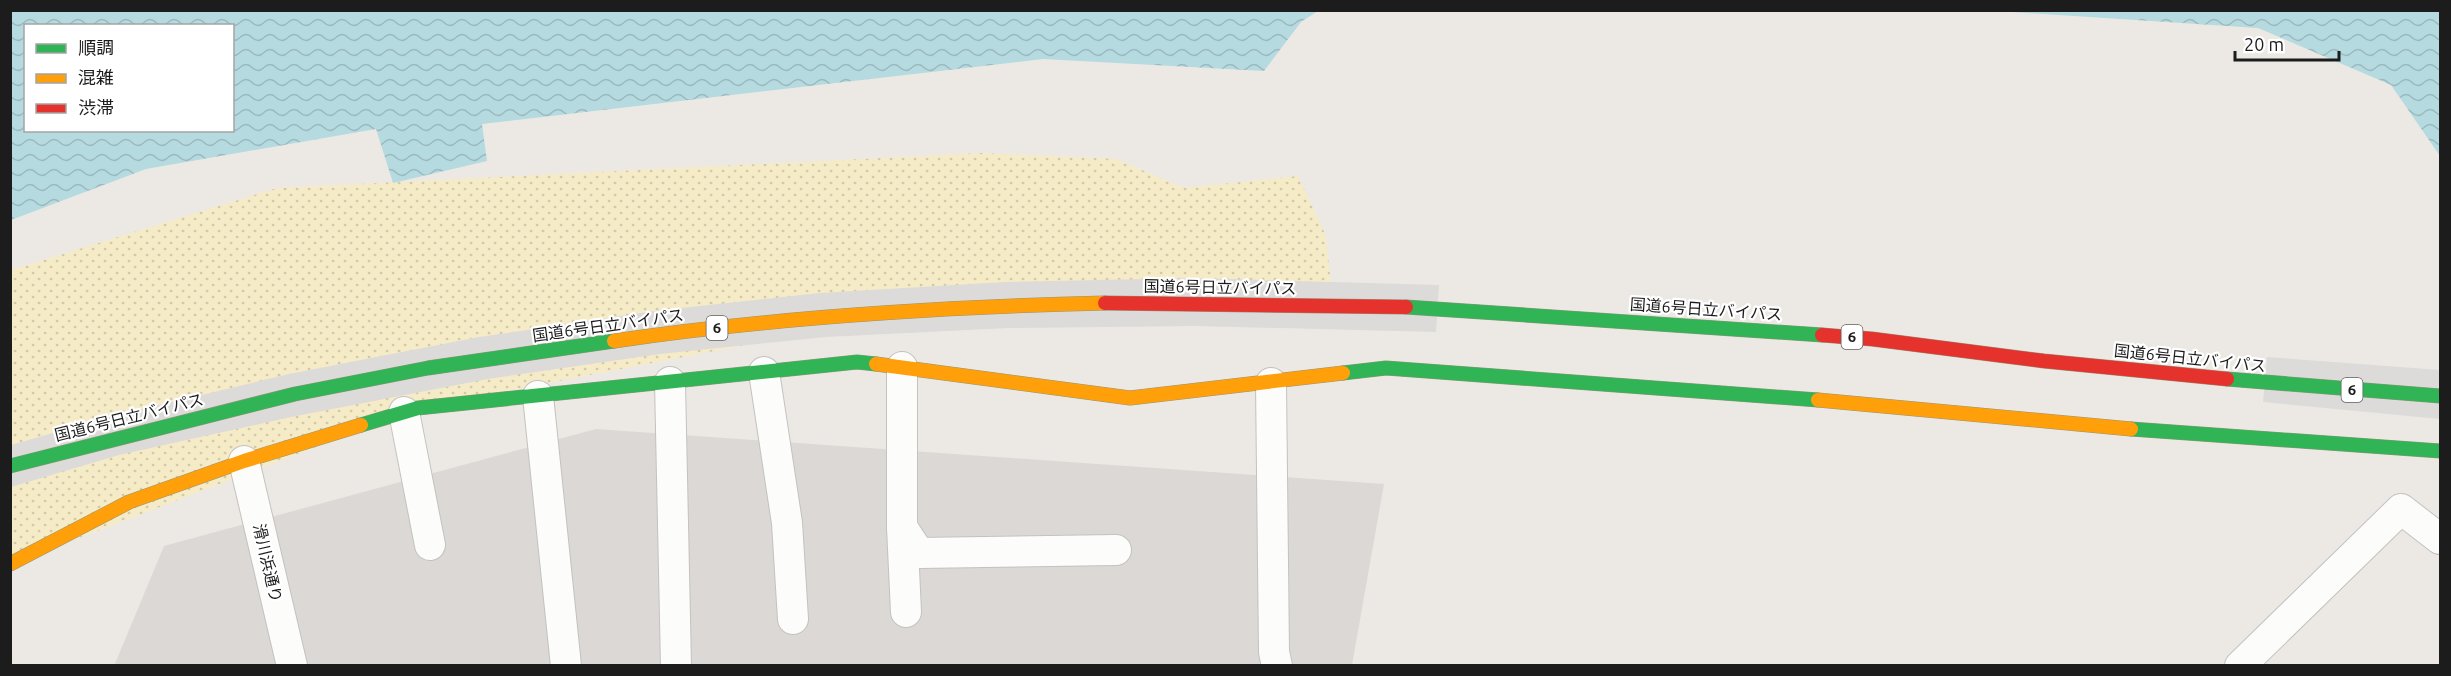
<svg xmlns="http://www.w3.org/2000/svg" width="2451" height="676" font-family="Ubuntu,'Noto Sans JP',sans-serif">
<style>
.residential{fill:#dbd8d6}
.sand{fill:url(#sand-dots)}
.water{fill:url(#water-waves);fill-rule:evenodd}
.pier{fill:#dcdbd9}
.lines{fill:none;stroke-linecap:round;stroke-linejoin:round}
.street-casing{stroke:#c4c2c0;stroke-width:32}
.fast-casing{stroke:#95957c;stroke-width:15}
.slow-casing{stroke:#95957c;stroke-width:15}
.jam-casing{stroke:#95957c;stroke-width:15}
.street{stroke:#fcfcfb;stroke-width:30}
.fast{stroke:#30b455;stroke-width:14}
.slow{stroke:#ff9f0a;stroke-width:14}
.jam{stroke:#e5322d;stroke-width:14}
.labels{text-anchor:middle;stroke-width:4.5;stroke-linejoin:round;paint-order:stroke}
.shield{fill:#fff;stroke:#606060;stroke-width:1.5}
.shield-label{font-size:15px;font-weight:bold;fill:#1c1c1c}
.street-label{font-size:16px;fill:#1c1c1c;stroke:#fff}
</style>
<defs>
<pattern id="sand-dots" width="8" height="8" patternUnits="userSpaceOnUse" patternTransform="scale(1.5)"><rect width="8" height="8" fill="#f6ebc7"/><path d="M2 2h.1M6 6h.1" fill="none" stroke="#d2c9aa" stroke-width="1.8" stroke-linecap="round"/></pattern>
<pattern id="water-waves" width="16" height="10" patternUnits="userSpaceOnUse" patternTransform="scale(1.5)"><rect width="16" height="10" fill="#b5dae0"/><path d="M0 5q4-4 8 0t8 0" fill="none" stroke="#9bbac0"/></pattern>
</defs>
<rect width="100%" height="100%" fill="#ece9e4"/>
<!-- residential -->
<polygon class="residential" points="596,429 1384,484 1352,665 114,666 164,546"/>
<!-- sand -->
<polygon class="sand" points="981,153 1116,159 1184,188 1298,176 1326,236 1333,305 840,327 418,408 11,564 11,270 277,188"/>
<!-- water -->
<g class="water">
<path d="M11,10H1318V11L1301,22L1264,71L1043,59L482,124L487,161L393,183L376,129L146,169L11,220ZM26,26H232V130H26Z"/>
<polygon points="1997,11 2440,11 2440,156 2391,85 2258,28"/>
</g>
<!-- pier -->
<g class="pier">
<polygon points="1195,278 1439,285 1436,332 1196,326 1008,328 826,337 660,354 488,379 291,417 119,455 11,487 11,445 109,417 289,374 479,337 654,311 820,293 1005,282"/>
<polygon points="2267,357 2440,370 2440,419 2263,402"/>
</g>
<g class="lines">
<defs>
<g id="street">
<polyline points="902,367 902,527 919,553 1116,550"/>
<polyline points="764,372 787,523 793,619"/>
<polyline points="670,382 676,666"/>
<polyline points="1271,383 1274,652 1277,666"/>
<polyline points="538,396 566,666"/>
<polyline points="404,412 430,545"/>
<polyline points="244,461 292,666"/>
<polyline points="902,527 906,612"/>
<polyline points="2240,666 2401,509 2440,539"/>
</g>
<g id="fast">
<polyline points="1406,307 1822,335"/>
<polyline points="1343,373 1386,368 1818,400"/>
<polyline points="2227,379 2440,396"/>
<polyline points="361,425 418,408 857,362 876,364"/>
<polyline points="2131,429 2440,451"/>
<polyline points="10,466 295,394 428,368 614,341"/>
</g>
<g id="slow">
<path d="M614,341C776,317 941,307 1105,303"/>
<polyline points="876,364 1130,398 1343,373"/>
<polyline points="1818,400 2131,429"/>
<polyline points="10,564 129,502 244,461 361,425"/>
</g>
<g id="jam">
<polyline points="1105,303 1406,307"/>
<polyline points="1822,335 1872,339 2044,361 2227,379"/>
</g>
</defs>
<!-- street casing -->
<use href="#street" class="street-casing"/>
<!-- fast casing -->
<use href="#fast" class="fast-casing"/>
<!-- slow casing -->
<use href="#slow" class="slow-casing"/>
<!-- jam casing -->
<use href="#jam" class="jam-casing"/>
<!-- street -->
<use href="#street" class="street"/>
<!-- fast -->
<use href="#fast" class="fast"/>
<!-- slow -->
<use href="#slow" class="slow"/>
<!-- jam -->
<use href="#jam" class="jam"/>
</g>
<g class="labels">
<!-- shield labels -->
<g class="shield">
<rect x="706.5" y="316" width="21" height="24" rx="4.5"/>
<rect x="1841.5" y="325" width="21" height="24" rx="4.5"/>
<rect x="2341.5" y="378" width="21" height="24" rx="4.5"/>
</g>
<g class="shield-label">
<text x="717" y="333">6</text>
<text x="1852" y="342">6</text>
<text x="2352" y="395">6</text>
</g>
<!-- street labels -->
<g class="street-label">
<text transform="translate(1220 287) rotate(1)" y="6">国道6号日立バイパス</text>
<text transform="translate(1706 309) rotate(4)" y="6">国道6号日立バイパス</text>
<text transform="translate(608 325) rotate(-8)" y="6">国道6号日立バイパス</text>
<text transform="translate(2190 358) rotate(6)" y="6">国道6号日立バイパス</text>
<text transform="translate(129 417) rotate(-14)" y="6">国道6号日立バイパス</text>
<text transform="translate(268 563) rotate(77)" y="6">滑川浜通り</text>
</g>
</g>
<!-- border -->
<rect width="2451" height="676" fill="none" stroke="#1c1c1c" stroke-width="24"/>
<!-- legend -->
<rect x="24" y="24" width="210" height="108" fill="#ffffff" stroke="#a4a4a4" stroke-width="1.5"/>
<rect x="36" y="44" width="30" height="9" fill="#30b455" stroke="#a4a4a4" stroke-width="1.5"/>
<text x="78" y="54" font-size="18" fill="#1c1c1c">順調</text>
<rect x="36" y="74" width="30" height="9" fill="#ff9f0a" stroke="#a4a4a4" stroke-width="1.5"/>
<text x="78" y="84" font-size="18" fill="#1c1c1c">混雑</text>
<rect x="36" y="104" width="30" height="9" fill="#e5322d" stroke="#a4a4a4" stroke-width="1.5"/>
<text x="78" y="114" font-size="18" fill="#1c1c1c">渋滞</text>
<!-- scale -->
<path d="M2235 51v9h104v-9" fill="none" stroke="#1c1c1c" stroke-width="3"/>
<text x="2244" y="51" font-size="18" fill="#1c1c1c" stroke="#ffffff" stroke-width="4.5" paint-order="stroke">20 m</text>
</svg>
